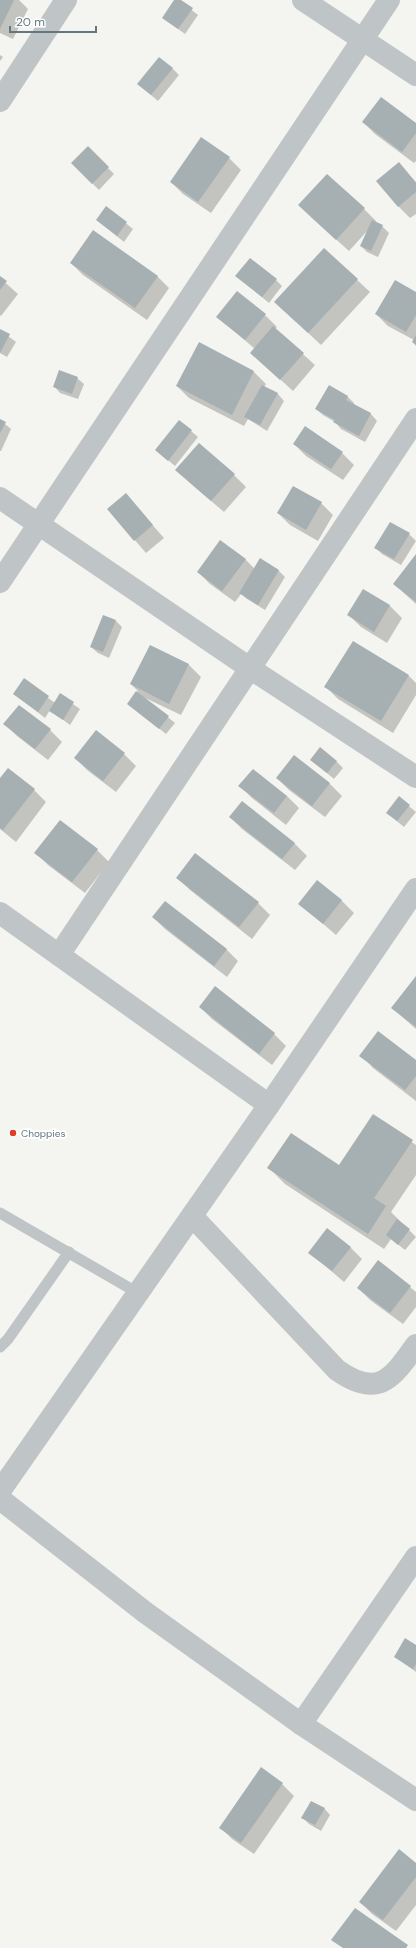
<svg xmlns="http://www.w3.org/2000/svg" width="416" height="1948" font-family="'DM Sans',sans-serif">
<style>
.shadow{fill:#0003}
.building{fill:#a6afb2}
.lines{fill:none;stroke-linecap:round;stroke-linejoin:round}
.lane{stroke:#bfc4c6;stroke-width:11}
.street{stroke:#bfc4c6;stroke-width:22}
.poi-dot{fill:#de3d26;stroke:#fff;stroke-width:1.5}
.labels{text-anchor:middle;stroke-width:4;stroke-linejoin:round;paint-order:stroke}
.poi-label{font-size:10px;fill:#647780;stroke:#fff;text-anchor:start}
</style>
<rect width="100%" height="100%" fill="#f4f4f0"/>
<!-- shadow -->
<g class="shadow">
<polygon points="0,0 19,0 28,9 13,39 0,33"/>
<polygon points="176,0 179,0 198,15 185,34 163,18"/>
<polygon points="0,55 3,57 0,61"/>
<polygon points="172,68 179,75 158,101 138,84"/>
<polygon points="363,122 416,125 416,161 414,163 375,134"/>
<polygon points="88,148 114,174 99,190 72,163"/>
<polygon points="229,158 241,170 211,213 183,194 171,182"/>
<polygon points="399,163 416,182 416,214 410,218 398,206"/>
<polygon points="107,208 133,229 124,242 97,220"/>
<polygon points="364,209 376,221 375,223 382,226 389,233 378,257 367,252 361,246 368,230 349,251 311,217"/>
<polygon points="324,249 370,292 321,345 288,314"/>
<polygon points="71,263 157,276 169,288 147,320 83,275"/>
<polygon points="236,276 276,280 282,286 269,303"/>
<polygon points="0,278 18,294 1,316 0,315"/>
<polygon points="416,294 416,346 413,342 414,340 388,326 376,314"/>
<polygon points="265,315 277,327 275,329 315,365 293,391 251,353 255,349 218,317"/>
<polygon points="0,330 16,342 7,357 0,353"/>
<polygon points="254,372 266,384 264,387 278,394 284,401 267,431 248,419 244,426 189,398 177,386"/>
<polygon points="77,378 84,384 78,399 60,393 54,386"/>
<polygon points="347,396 354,403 353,405 371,414 377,421 365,442 341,429 335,422 323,415 316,409"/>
<polygon points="0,420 11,429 1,451 0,451"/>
<polygon points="179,421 198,437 175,466 156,450"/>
<polygon points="294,444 342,453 354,465 343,480 306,456"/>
<polygon points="234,475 246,487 224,512 189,482"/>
<polygon points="126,495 164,538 146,553 108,509"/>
<polygon points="321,503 333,515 318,541 290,525 278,513"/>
<polygon points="409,534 416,541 401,565 382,554 376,548"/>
<polygon points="416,556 416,604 394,584"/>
<polygon points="245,559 255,569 260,559 279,571 285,577 265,610 247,599 241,594 235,602 210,584 198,572"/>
<polygon points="364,590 390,606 402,618 387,643 361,627 349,615"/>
<polygon points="104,616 116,621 122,627 109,658 98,653 91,647"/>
<polygon points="353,642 409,676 416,683 416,695 393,733 338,699 326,687"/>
<polygon points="150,646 189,665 201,677 181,715 143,697 175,723 166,734 128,704 138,691 131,684"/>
<polygon points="24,680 55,703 60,695 80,709 70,725 50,710 45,718 14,694"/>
<polygon points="19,706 50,730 62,742 48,760 17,736 5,724"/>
<polygon points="124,754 136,766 116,792 87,770 75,758"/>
<polygon points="294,757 330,784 342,796 325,817 289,790 277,778"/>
<polygon points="311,760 336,761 343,768 334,779"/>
<polygon points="0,780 34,790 46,802 16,842 0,829"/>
<polygon points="240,786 287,796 299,808 286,825 252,798"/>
<polygon points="399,798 416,812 404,827 387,813"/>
<polygon points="242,803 295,844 307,856 295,870 242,829 230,817"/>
<polygon points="97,850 109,862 85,893 48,865 36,853"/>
<polygon points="196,855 258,903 270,915 252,939 190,890 178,878"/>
<polygon points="317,882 342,901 354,913 336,935 300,904"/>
<polygon points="153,917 226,949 238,961 227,977 165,929"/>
<polygon points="416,977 416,1029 392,1008"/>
<polygon points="200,1007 274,1034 286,1046 272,1065 212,1019"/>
<polygon points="361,1055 416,1062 416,1101 373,1068"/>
<polygon points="373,1116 416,1145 416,1175 391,1212 416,1237 405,1250 391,1239 384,1249 285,1184 269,1168 340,1166"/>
<polygon points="350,1247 362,1259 344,1282 309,1252"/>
<polygon points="379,1262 416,1292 416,1307 403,1324 370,1300 358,1288"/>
<polygon points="416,1646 416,1672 395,1657"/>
<polygon points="282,1784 294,1796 254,1854 232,1839 220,1827"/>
<polygon points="324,1808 330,1815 321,1831 309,1824 303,1818"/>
<polygon points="416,1864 416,1905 396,1931 372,1914 360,1902"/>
</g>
<!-- building -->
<g class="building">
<polygon points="0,0 14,0 0,29"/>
<polygon points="174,0 181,0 193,8 178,29 162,18"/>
<polygon points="159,57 173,68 151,95 137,84"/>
<polygon points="381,97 416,123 416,133 402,152 362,122"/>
<polygon points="201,137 230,157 198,202 170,182"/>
<polygon points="88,146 109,167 92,184 71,163"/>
<polygon points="399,162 416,183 416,192 398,207 376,181"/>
<polygon points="327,174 365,208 336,240 298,205"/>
<polygon points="106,206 127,222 117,236 96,220"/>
<polygon points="372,220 383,225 371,251 360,246"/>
<polygon points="93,230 158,276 135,308 70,263"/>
<polygon points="324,248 358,279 308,333 274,302"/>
<polygon points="250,258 277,279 262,297 235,276"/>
<polygon points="0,276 7,281 0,290"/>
<polygon points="395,280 416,292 416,315 406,332 375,314"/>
<polygon points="237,291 266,314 245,340 216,317"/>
<polygon points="273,326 304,353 280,380 250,353"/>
<polygon points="0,329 10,334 0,353"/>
<polygon points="416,335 416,345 412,342"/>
<polygon points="199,342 254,371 232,415 176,386"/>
<polygon points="59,370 78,377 72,394 53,387"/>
<polygon points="262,385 278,393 260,425 244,417"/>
<polygon points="329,385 348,396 346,400 371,413 359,436 333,422 335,420 315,409"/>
<polygon points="0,419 6,422 0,433"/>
<polygon points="179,420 192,430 168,461 155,450"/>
<polygon points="305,426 343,452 331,469 293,444"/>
<polygon points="199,443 235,474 211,501 175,470"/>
<polygon points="293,486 322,502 306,530 277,513"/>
<polygon points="126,493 153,525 134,541 107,509"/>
<polygon points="390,522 410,533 394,559 374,548"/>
<polygon points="220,540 246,559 222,591 197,572"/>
<polygon points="416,554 416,602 393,584"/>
<polygon points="260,558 279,570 258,605 239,593"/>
<polygon points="363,589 390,605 374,632 347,615"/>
<polygon points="103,615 116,620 103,652 90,647"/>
<polygon points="353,641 409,675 381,721 324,687"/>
<polygon points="150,645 189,664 169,704 130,684"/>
<polygon points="24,678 49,696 38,712 13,694"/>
<polygon points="136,691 169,716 159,729 127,704"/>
<polygon points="60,693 74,702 63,720 49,711"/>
<polygon points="19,705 51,729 35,749 3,724"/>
<polygon points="96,730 125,753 103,781 74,758"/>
<polygon points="320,747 337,761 327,773 310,760"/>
<polygon points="294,755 330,783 312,806 276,778"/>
<polygon points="8,768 35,789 3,830 0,828 0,778"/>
<polygon points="253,769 287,796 274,813 238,786"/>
<polygon points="399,796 410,805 397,821 386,813"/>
<polygon points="242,801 295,843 282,859 229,817"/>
<polygon points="60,820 98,849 72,882 34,853"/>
<polygon points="195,853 259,902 239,927 176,878"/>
<polygon points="317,880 342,900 323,924 298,904"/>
<polygon points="165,901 227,949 214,966 152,917"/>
<polygon points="416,976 416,1027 391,1008"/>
<polygon points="215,986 275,1033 259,1054 199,1007"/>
<polygon points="378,1031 416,1060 416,1076 405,1090 359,1056"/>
<polygon points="373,1114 413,1140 374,1198 386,1206 368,1234 267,1168 291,1133 339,1165"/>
<polygon points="397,1219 410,1229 398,1245 386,1235"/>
<polygon points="327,1228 351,1247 332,1271 308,1253"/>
<polygon points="378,1260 411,1286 390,1313 357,1288"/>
<polygon points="405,1638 416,1645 416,1664 413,1669 394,1657"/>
<polygon points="261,1767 283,1783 241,1843 219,1828"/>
<polygon points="311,1801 325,1808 315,1825 301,1818"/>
<polygon points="399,1849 416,1863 416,1877 383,1920 359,1902"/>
<polygon points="355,1908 408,1945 406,1948 343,1948 331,1940"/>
</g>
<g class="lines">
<!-- lane -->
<g class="lane">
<polyline points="0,1213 138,1293"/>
<polyline points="0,1347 8,1339 69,1252"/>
</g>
<!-- street -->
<g class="street">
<polyline points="303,0 416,75"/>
<polyline points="0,101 66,0"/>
<polyline points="0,498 251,669 416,777"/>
<polyline points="0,582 389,0"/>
<polyline points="0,913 269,1105"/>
<polyline points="59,955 416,419"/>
<path d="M192,1216L337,1370C378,1399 392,1379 416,1345"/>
<polyline points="0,1491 269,1105 416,889"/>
<polyline points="0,1499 146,1613 301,1724 416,1800"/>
<polyline points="301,1724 416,1557"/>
</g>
</g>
<!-- markers -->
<circle class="poi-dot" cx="13" cy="1133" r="4"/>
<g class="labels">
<!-- poi labels -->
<g class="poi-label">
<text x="21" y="1137">Choppies</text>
</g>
</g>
<!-- scale -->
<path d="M10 26v6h86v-6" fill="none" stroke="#647780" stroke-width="2"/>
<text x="16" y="26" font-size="12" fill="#647780" stroke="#ffffff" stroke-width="3" paint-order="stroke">20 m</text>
</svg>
